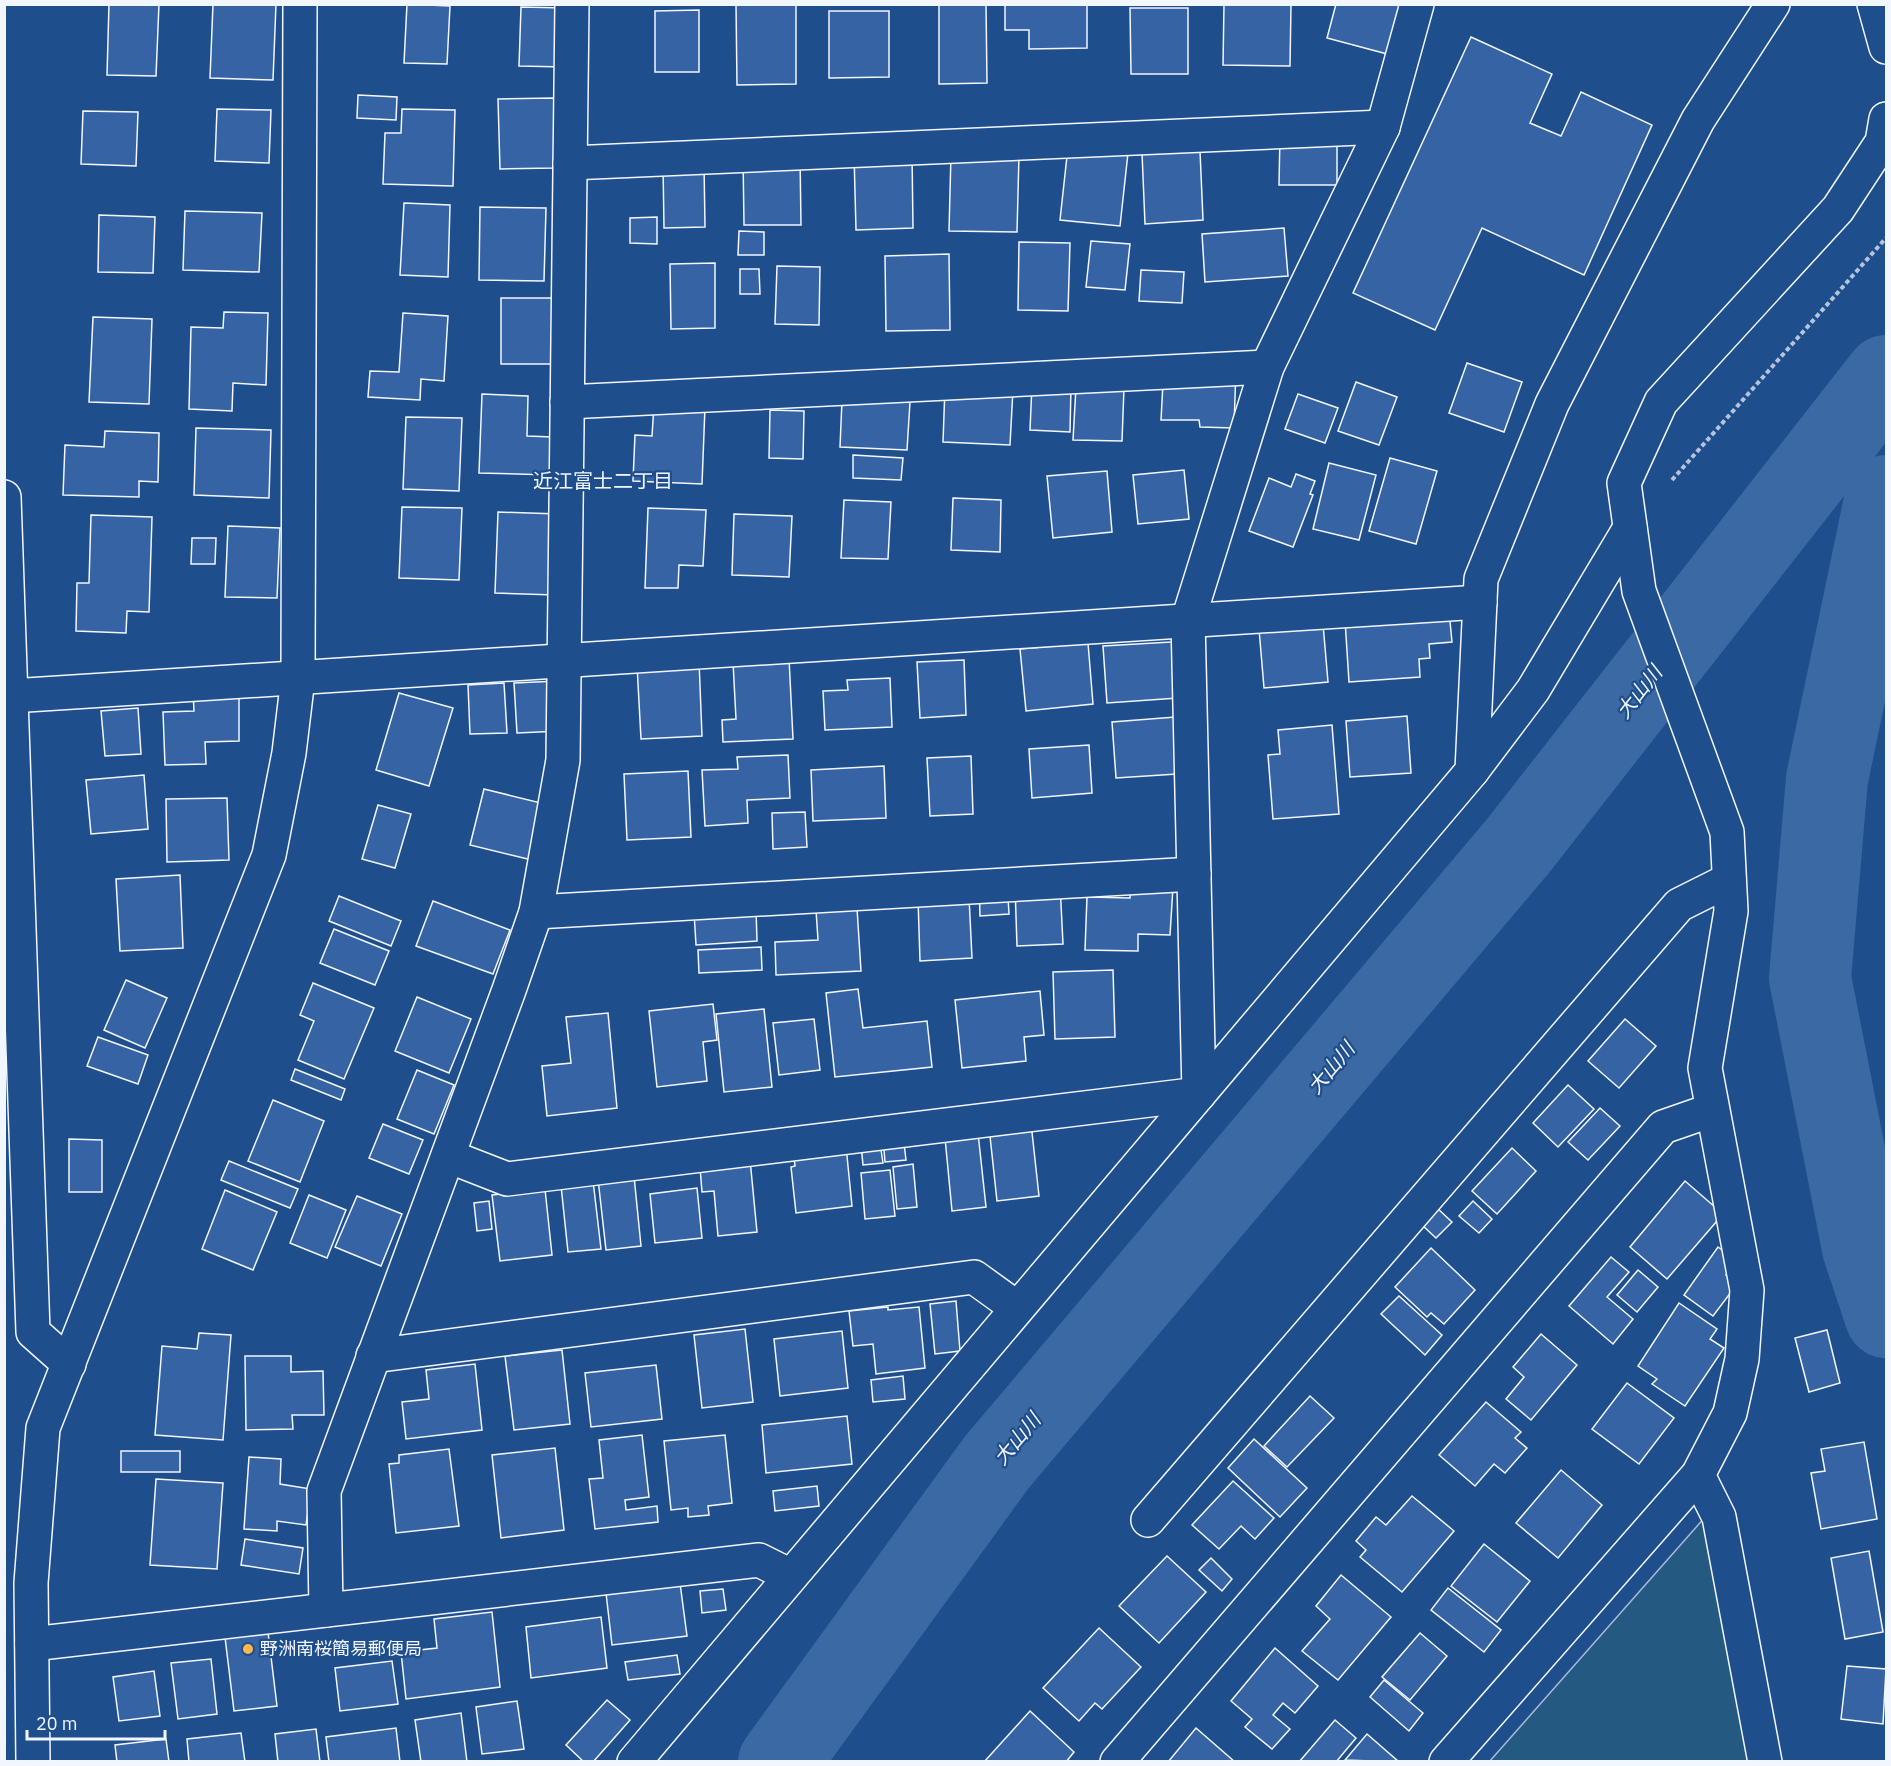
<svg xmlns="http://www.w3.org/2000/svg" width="1891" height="1766" font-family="'IBM Plex Sans','Noto Sans JP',sans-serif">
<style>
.green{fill:#245a82;stroke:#a8bbd7;stroke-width:1.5}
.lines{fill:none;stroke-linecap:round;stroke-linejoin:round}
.river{stroke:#3b69a3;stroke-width:82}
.building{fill:#3563a3;stroke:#f2f6ff;stroke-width:1.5}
.minor-casing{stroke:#f2f6ff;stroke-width:36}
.path{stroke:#b3c4dc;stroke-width:4;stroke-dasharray:4.5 3;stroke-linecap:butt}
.minor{stroke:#1f4e8c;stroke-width:33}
.poi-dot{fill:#ffb74d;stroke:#1f4e8c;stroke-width:2}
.labels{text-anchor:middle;stroke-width:4.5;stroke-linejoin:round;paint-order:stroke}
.poi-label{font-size:18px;fill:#f2f6ff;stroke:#1f4e8c;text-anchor:start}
.neighbourhood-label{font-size:20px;fill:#f2f6ff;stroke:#1f4e8c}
.water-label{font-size:20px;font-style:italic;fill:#f2f6ff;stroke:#1f4e8c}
</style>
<rect width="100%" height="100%" fill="#1f4e8c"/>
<!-- green -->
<polygon class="green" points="1706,1516 1760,1761 1489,1762"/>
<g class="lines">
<!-- river -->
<g class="river">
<polyline points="1886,496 1827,779 1810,978 1863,1248 1886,1317"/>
<polyline points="779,1762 997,1462 1518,846 1886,376"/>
</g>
</g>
<!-- building -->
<g class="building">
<polygon points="109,4 159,4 156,76 107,75"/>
<polygon points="213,4 276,4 273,80 210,78"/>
<polygon points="407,4 450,6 447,64 404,63"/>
<polygon points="736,4 796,4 796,84 737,85"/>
<polygon points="939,4 986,4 987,83 939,84"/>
<polygon points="1005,4 1087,4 1087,48 1029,49 1029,30 1005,30"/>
<polygon points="1224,4 1291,4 1290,66 1223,65"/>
<polygon points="1336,4 1405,4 1391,55 1327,38"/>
<polygon points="521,7 567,8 565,67 519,66"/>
<polygon points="1130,8 1188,8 1188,74 1131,74"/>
<polygon points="699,10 699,72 655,72 655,11"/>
<polygon points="829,11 889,11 889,77 829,78"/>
<polygon points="1471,37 1552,74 1530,123 1561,136 1581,92 1652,125 1584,275 1482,228 1435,330 1353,293"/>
<polygon points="358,95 397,97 396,120 357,118"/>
<polygon points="554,98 555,168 500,169 498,99"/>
<polygon points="217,109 271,110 269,163 215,161"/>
<polygon points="402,109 455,110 453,186 383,184 385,133 401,133"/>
<polygon points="83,111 138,112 136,166 81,164"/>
<polygon points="1280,134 1337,134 1337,185 1279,185"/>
<polygon points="1068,147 1128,153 1120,226 1060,220"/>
<polygon points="1200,151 1203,220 1145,224 1142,153"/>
<polygon points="912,153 913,228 856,230 854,154"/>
<polygon points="951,154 1019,155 1017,232 949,231"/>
<polygon points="743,157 800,157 801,225 744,225"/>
<polygon points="704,164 705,227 664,228 663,165"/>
<polygon points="404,203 450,205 448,277 400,275"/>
<polygon points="480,207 546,208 544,281 479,280"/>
<polygon points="185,211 262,213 259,272 183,270"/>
<polygon points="99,215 155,217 153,273 98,272"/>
<polygon points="657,217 657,244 630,243 630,218"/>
<polygon points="1284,228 1288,276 1205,282 1202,234"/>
<polygon points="739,231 764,232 764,255 738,255"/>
<polygon points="1091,241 1130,244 1125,290 1086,287"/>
<polygon points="1019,242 1070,243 1068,311 1018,310"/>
<polygon points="949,254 950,330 886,331 885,256"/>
<polygon points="715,263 715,328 671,329 670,264"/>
<polygon points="777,266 820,267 819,325 775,324"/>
<polygon points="740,269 759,269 760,294 740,294"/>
<polygon points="1141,270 1184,272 1182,303 1139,301"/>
<rect x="501" y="298" width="55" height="66"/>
<polygon points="224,312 268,313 266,385 233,383 232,411 189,409 191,327 223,328"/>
<polygon points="403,313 448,316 444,381 421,379 420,400 368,397 370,371 399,372"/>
<polygon points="93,317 152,319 149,404 89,402"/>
<polygon points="1467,363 1522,382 1504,432 1449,413"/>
<polygon points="1164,364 1236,367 1234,428 1200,427 1199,420 1161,420"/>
<polygon points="1356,382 1397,397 1379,445 1338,431"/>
<polygon points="1032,384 1071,386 1070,432 1030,430"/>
<polygon points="945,387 1013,389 1010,445 943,442"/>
<polygon points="1076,387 1124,388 1122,441 1073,440"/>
<polygon points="482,394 528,396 527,436 553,437 551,475 479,473"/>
<polygon points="1298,394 1338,408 1325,443 1285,429"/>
<polygon points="842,400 910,402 907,450 840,447"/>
<polygon points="654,405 705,407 702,484 633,481 635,435 652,436"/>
<polygon points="770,410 804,411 803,459 769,458"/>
<polygon points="406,417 462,418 459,491 403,489"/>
<polygon points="196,428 271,430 269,498 194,495"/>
<polygon points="105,431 159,433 158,482 139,481 139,497 63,495 65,445 104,447"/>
<polygon points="853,455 903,458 901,480 853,478"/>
<polygon points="1390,458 1437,471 1416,544 1369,531"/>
<polygon points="1329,463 1376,475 1359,540 1313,529"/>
<polygon points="1184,470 1189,519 1138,524 1133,475"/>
<polygon points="1107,471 1112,532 1053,538 1047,476"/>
<polygon points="1296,474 1315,481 1310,494 1313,495 1293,547 1249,531 1269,478 1291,487"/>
<polygon points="953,498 1001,500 1000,552 951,550"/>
<polygon points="844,500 891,502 888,559 841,558"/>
<polygon points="402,507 462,508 459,580 399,578"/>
<polygon points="648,508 706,510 703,566 679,565 678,588 645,588"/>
<polygon points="498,512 558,514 555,595 495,593"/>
<polygon points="734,514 792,516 789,577 732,575"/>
<polygon points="91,515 152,517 149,612 127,611 126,633 76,631 77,583 89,583"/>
<polygon points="228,526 280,528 277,598 225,597"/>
<polygon points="192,538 216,538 215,564 191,564"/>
<polygon points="1449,611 1452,642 1429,644 1430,658 1419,659 1420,677 1349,682 1345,620"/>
<polygon points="1323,624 1328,682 1264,688 1259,629"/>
<polygon points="1188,641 1192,697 1107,703 1103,646"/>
<polygon points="1088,643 1093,704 1026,711 1020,649"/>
<polygon points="789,658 793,739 723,742 722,720 736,719 733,662"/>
<polygon points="964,660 966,715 920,718 917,662"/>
<polygon points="699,661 702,736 641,739 637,665"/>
<polygon points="890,678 892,727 825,730 823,691 848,690 847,680"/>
<polygon points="558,681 560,731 517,733 514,683"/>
<polygon points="504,683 507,733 470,734 468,685"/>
<polygon points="193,692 239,692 239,741 205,742 206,764 165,765 163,712 194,711"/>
<polygon points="399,693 453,708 429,786 376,770"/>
<polygon points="138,708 141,754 105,756 101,711"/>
<polygon points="1188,716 1192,773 1116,778 1112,722"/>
<polygon points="1407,716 1411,773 1350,777 1346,721"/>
<polygon points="1332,725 1339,814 1273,819 1268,755 1280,754 1278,730"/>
<polygon points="1089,745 1092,793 1032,798 1029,749"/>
<polygon points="788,755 790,798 747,800 748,823 705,826 702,770 738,769 737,757"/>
<polygon points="971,756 973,814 930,816 927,758"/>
<polygon points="884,766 886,818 813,821 811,770"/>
<polygon points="688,771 691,837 627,840 624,774"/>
<polygon points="144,775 148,829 91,834 86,780"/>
<polygon points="484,789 545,804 532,860 470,845"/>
<polygon points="227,798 229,860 167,862 166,799"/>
<polygon points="378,805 411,814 395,868 362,859"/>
<polygon points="805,812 807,847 773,849 772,813"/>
<polygon points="1131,868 1174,871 1170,935 1138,934 1138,951 1085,950 1087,897 1130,898"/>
<polygon points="180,875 183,948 120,951 116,879"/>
<polygon points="1007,880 1009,914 980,916 979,882"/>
<polygon points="1060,884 1063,944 1017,946 1015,886"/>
<polygon points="339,896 401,921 391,946 329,921"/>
<polygon points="969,897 972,958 920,961 918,899"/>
<polygon points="433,901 510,930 493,974 416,946"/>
<polygon points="857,908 861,971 776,975 775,942 818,940 816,910"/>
<polygon points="756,909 757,941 696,945 694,912"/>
<polygon points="334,929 389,951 375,985 320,963"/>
<polygon points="761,947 762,970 699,973 698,950"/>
<polygon points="1113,970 1115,1037 1055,1039 1053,972"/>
<polygon points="126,980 167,998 145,1048 104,1030"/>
<polygon points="313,983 374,1008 344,1079 298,1060 314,1021 300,1015"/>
<polygon points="858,989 863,1028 927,1021 932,1067 835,1077 826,993"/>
<polygon points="1040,991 1044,1035 1024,1037 1026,1061 962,1068 955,1000"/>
<polygon points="417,997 471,1019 449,1073 395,1051"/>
<polygon points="713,1004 717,1040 703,1042 707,1081 657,1087 649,1011"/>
<polygon points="764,1009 772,1087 724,1092 716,1014"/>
<polygon points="608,1013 617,1108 547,1116 542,1066 571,1063 566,1017"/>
<polygon points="814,1019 820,1070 779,1075 773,1023"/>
<polygon points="1625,1019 1656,1046 1619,1088 1588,1061"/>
<polygon points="98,1037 148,1055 138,1084 87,1066"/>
<polygon points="295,1069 345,1089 341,1100 291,1080"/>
<polygon points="417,1070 454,1085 434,1134 397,1119"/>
<polygon points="1568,1085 1594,1109 1558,1147 1533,1123"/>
<polygon points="273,1100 324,1121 300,1182 248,1161"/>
<polygon points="1600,1108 1620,1126 1588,1160 1568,1142"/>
<polygon points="1031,1123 1039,1196 997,1201 989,1127"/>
<polygon points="383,1124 423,1140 409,1174 369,1158"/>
<polygon points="978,1133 986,1207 952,1211 945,1138"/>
<polygon points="903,1135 906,1160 885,1162 883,1138"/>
<polygon points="845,1136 852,1206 796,1213 791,1167 795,1166 792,1142"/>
<polygon points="69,1139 102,1140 102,1192 69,1192"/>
<polygon points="880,1143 883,1163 863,1165 861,1145"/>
<polygon points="1512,1148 1536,1171 1497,1214 1472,1191"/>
<polygon points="749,1149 757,1232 718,1236 714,1191 702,1192 699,1155"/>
<polygon points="229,1161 298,1189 290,1208 221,1180"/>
<polygon points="913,1164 917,1207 897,1209 893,1167"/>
<polygon points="633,1166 641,1246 606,1250 597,1170"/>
<polygon points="890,1170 895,1216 865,1219 861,1173"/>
<polygon points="592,1172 601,1249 568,1252 560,1176"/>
<polygon points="1685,1181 1723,1214 1667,1279 1630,1247"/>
<polygon points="697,1188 702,1238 655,1243 650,1194"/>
<polygon points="545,1189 552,1255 500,1261 492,1195"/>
<polygon points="225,1190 277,1212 253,1270 202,1249"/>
<polygon points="309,1195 346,1210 327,1258 290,1243"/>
<polygon points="357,1196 402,1214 381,1266 335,1247"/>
<polygon points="489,1201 492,1229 477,1231 474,1203"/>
<polygon points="1473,1201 1492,1219 1479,1233 1459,1216"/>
<polygon points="1437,1208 1452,1222 1436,1238 1422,1225"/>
<polygon points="1718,1247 1736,1260 1726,1275 1738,1283 1713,1316 1684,1295"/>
<polygon points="1431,1248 1475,1290 1444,1324 1431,1313 1427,1317 1395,1287"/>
<polygon points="1611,1257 1629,1272 1607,1297 1633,1319 1613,1344 1569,1306"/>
<polygon points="1638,1270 1658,1287 1637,1312 1617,1295"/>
<polygon points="1399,1296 1442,1335 1425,1355 1381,1314"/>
<polygon points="956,1301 960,1351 935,1354 930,1304"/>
<polygon points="1679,1303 1717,1329 1710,1339 1724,1348 1685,1406 1652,1384 1657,1379 1638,1366"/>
<polygon points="888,1307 888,1310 919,1307 925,1368 876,1374 873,1344 853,1346 849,1311"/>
<polygon points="745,1329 753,1402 702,1408 694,1335"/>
<polygon points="1827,1330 1840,1383 1809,1392 1795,1338"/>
<polygon points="842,1331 848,1388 780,1396 774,1339"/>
<polygon points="199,1333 231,1335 223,1440 155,1435 162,1346 197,1349"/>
<polygon points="1541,1334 1577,1365 1531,1420 1506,1399 1524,1377 1513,1367"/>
<polygon points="562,1350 570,1424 514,1430 505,1356"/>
<polygon points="245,1356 291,1356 291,1372 323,1371 324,1415 292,1415 293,1429 246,1430"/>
<polygon points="475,1364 482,1430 406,1439 402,1402 429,1399 426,1370"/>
<polygon points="656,1365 662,1419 591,1427 585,1373"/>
<polygon points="903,1376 905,1399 873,1402 871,1380"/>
<polygon points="1627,1383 1674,1418 1639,1464 1592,1429"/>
<polygon points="1310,1396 1334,1418 1287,1467 1264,1446"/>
<polygon points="1486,1402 1521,1432 1515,1438 1527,1448 1505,1473 1494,1464 1475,1486 1439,1455"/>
<polygon points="847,1416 852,1464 766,1473 762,1425"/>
<polygon points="642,1435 649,1497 625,1500 626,1510 657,1506 658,1522 595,1529 589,1479 603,1478 599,1440"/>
<polygon points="725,1435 732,1503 708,1506 709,1515 688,1517 688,1508 671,1510 664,1441"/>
<polygon points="1254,1439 1307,1488 1280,1517 1228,1468"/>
<polygon points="1864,1442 1877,1519 1821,1529 1811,1473 1825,1471 1821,1449"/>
<polygon points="555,1448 564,1530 501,1538 492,1455"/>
<polygon points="449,1449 459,1526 396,1533 389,1464 399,1463 399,1455"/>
<rect x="121" y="1451" width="59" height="21"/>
<polygon points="249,1457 281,1459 280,1484 311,1489 306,1525 277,1521 277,1531 244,1529"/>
<polygon points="1561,1470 1602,1505 1558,1558 1516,1523"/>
<polygon points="156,1479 223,1483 217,1569 150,1565"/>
<polygon points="1233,1481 1274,1518 1255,1539 1241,1526 1219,1549 1192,1525"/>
<polygon points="817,1486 819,1506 775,1511 773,1491"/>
<polygon points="1412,1496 1454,1531 1402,1592 1360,1557 1366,1550 1356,1541 1376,1517 1386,1525"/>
<polygon points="245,1539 303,1548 299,1574 241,1565"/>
<polygon points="1484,1544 1530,1581 1497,1622 1451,1586"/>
<polygon points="1869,1551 1883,1632 1845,1639 1831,1558"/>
<polygon points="1167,1556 1206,1592 1159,1643 1119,1606"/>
<polygon points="1211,1558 1232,1579 1222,1591 1199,1570"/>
<polygon points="1341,1575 1391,1617 1338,1680 1302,1651 1330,1619 1316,1606"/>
<polygon points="680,1583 687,1636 612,1645 606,1593"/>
<polygon points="1448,1588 1501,1630 1484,1652 1431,1610"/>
<polygon points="723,1589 726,1610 702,1613 700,1591"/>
<polygon points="492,1612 500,1687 406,1699 401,1652 437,1648 434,1619"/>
<polygon points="601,1617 607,1668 531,1678 526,1627"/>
<polygon points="267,1624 277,1706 234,1711 224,1629"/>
<polygon points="1099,1628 1141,1667 1102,1709 1095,1703 1079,1721 1043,1688"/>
<polygon points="1420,1633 1447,1656 1410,1700 1382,1677"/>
<polygon points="1275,1648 1318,1686 1295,1713 1283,1703 1273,1715 1290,1729 1272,1749 1245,1727 1252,1719 1231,1701"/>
<polygon points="677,1655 680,1674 628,1680 625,1662"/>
<polygon points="211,1659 217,1714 178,1719 171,1663"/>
<polygon points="392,1661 398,1704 340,1711 335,1668"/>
<polygon points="1847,1666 1886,1669 1883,1724 1841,1719"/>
<polygon points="154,1671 160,1716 119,1721 113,1677"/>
<polygon points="1384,1680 1423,1713 1409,1731 1370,1697"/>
<polygon points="607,1700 630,1720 593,1762 584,1762 566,1745"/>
<polygon points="517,1701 524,1749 482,1754 476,1707"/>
<polygon points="1030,1711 1074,1752 1066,1762 984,1762"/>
<polygon points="461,1713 467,1762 421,1762 415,1720"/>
<polygon points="1335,1720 1356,1738 1336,1762 1299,1762"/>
<polygon points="396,1728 400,1762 329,1762 326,1737"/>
<polygon points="1196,1728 1235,1762 1168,1762"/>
<polygon points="316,1729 320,1762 278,1762 275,1734"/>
<polygon points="241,1733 245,1762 189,1762 187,1739"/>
<polygon points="1367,1734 1399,1762 1345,1760"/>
<polygon points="166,1739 169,1762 117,1762 115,1745"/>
</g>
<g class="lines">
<defs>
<g id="minor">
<polyline points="1874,4 1886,47"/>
<polyline points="570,163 1383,127"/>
<polyline points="567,402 1267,367"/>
<polyline points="4,497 33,1332 69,1364"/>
<polyline points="11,696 1480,602"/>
<polyline points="1472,771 1533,690 1630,528"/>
<polyline points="536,912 1194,874"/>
<polyline points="448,1156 507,1179 1199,1094 1188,620 1267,367 1383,127 1417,4"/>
<polyline points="373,1356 974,1277 1017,1308"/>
<polyline points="1698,1475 1719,1517 1765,1762"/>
<polyline points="1148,1520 1679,905 1729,880"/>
<polyline points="326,1610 324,1491 509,990 536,912 563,760 572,4"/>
<polyline points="32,1644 759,1560 791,1576"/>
<polyline points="33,1762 31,1583 43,1428 269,855 289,753 298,678 300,4"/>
<polyline points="634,1762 1472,771 1481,579 1552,404 1698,120 1773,4"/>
<polyline points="1117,1762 1663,1127 1712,1110"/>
<polyline points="1446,1762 1698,1475 1730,1413 1742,1359 1747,1290 1705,1068 1731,911 1727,832 1639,591 1624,483 1661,402 1838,209 1882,142 1886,119"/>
</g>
</defs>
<!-- minor casing -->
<use href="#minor" class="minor-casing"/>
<!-- path -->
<polyline class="path" points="1672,480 1886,238"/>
<!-- minor -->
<use href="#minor" class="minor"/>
</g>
<!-- markers -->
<circle class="poi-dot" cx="248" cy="1649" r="6"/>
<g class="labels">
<!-- poi labels -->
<g class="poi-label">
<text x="260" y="1655">野洲南桜簡易郵便局</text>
</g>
<!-- neighbourhood labels -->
<g class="neighbourhood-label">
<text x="603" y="488">近江富士二丁目</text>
</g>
<!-- water labels -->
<g class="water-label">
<text transform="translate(1639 692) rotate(-52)" y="7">大山川</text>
<text transform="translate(1331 1068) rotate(-50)" y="7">大山川</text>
<text transform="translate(1017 1439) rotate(-50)" y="7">大山川</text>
</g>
</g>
<!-- border -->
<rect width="1891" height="1766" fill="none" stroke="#f2f6ff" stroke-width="12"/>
<!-- scale -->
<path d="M27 1730v9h138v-9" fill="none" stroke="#f2f6ff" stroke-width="3"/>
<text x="36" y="1730" font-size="18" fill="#f2f6ff" stroke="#1f4e8c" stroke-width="4.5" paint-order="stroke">20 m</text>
</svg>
